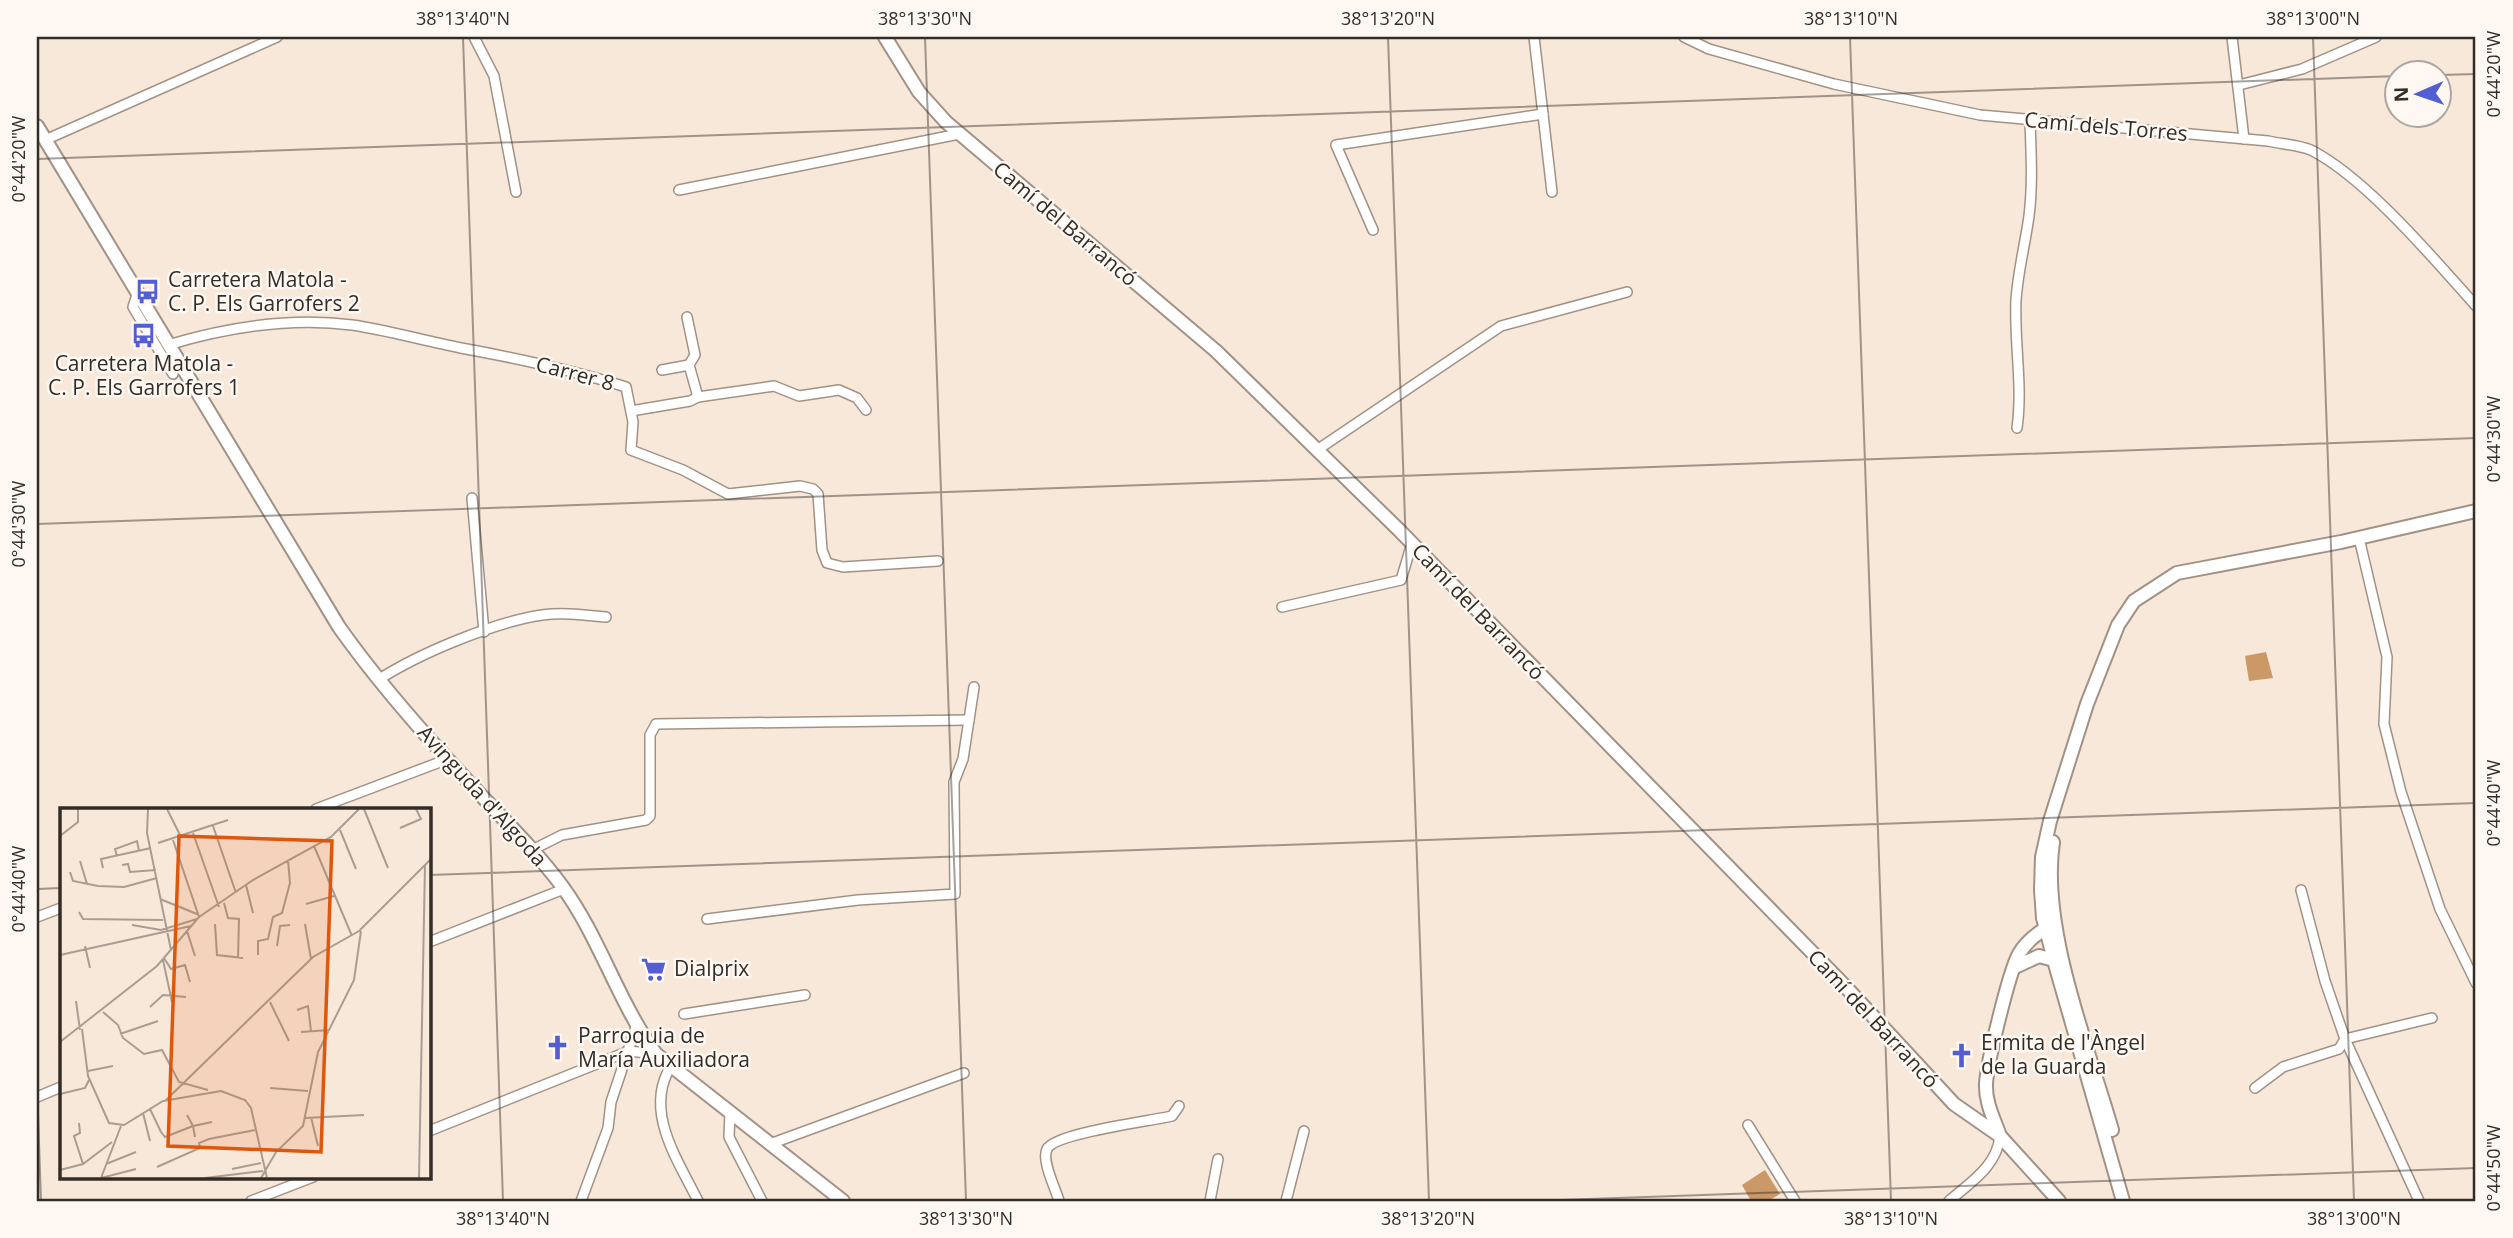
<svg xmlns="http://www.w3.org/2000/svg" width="2513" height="1238" font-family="'Open Sans',sans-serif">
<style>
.water{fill:#cb9867}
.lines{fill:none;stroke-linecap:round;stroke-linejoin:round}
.street-casing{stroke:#a19285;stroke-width:12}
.secondary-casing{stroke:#a19285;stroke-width:16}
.street{stroke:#fff;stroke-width:9}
.secondary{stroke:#fff;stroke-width:12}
.ticks{fill:none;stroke:#332d28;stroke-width:2;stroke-opacity:0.45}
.labels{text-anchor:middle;stroke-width:5;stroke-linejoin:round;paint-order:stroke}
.street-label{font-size:21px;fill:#332d28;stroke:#fef7f2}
.poi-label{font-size:21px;fill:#332d28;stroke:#fef7f2;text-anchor:start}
.inset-road{fill:none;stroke:#a99d93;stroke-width:2}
.view{fill:#df570d;fill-opacity:0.15;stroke:#df570d;stroke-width:3.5}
.inset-edge{fill:none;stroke:#332d28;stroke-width:3.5}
.neatline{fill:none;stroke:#332d28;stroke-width:2.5}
.ticks-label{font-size:18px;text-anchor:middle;fill:#332d28}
</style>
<rect width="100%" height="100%" fill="#f8e8da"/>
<!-- water -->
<g class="water">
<polygon points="2266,652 2273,678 2249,681 2245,656"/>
<polygon points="1765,1170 1780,1194 1768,1201 1751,1201 1742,1185"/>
</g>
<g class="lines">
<defs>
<g id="street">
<polyline points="474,37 494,76 516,192"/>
<polyline points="1534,37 1552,192"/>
<path d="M1684,37L1709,49L1834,84L1980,115L2268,141C2281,144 2299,145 2311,150C2366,178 2434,259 2476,306"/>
<polyline points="2232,37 2244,139"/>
<polyline points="2239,85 2302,69 2376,37"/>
<polyline points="45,140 277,37"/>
<polyline points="679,190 959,134"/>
<polyline points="1373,230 1336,145 1543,114"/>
<polyline points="137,295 133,307 173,374"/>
<polyline points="687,317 695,355 689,365 698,397 774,386 799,396 839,390 857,398 866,410"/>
<path d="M168,345C228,327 289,317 352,325C388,330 424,341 461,348C516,358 572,370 626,387L633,422L631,450L683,470L728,494L800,486L813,489L818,494L822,550L827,563L843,567L938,561"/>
<polyline points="662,370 689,365"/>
<polyline points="631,411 690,401 698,397"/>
<path d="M2017,428C2023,385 2014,343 2016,300C2018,271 2025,245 2029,216C2033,184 2031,152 2030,120"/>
<polyline points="1317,450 1501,326 1627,292"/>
<polyline points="472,498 484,632"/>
<polyline points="2359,538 2387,657 2384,724 2401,792 2440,909 2476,983"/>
<polyline points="1282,607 1401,580 1412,543"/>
<path d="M378,680C418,654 494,622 542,615C563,612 585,615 606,617"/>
<polyline points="316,809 448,759"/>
<polyline points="534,849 562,835 646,820 650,816 650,735 656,724 969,720"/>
<polyline points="37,917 61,908"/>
<polyline points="707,919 858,900 955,894 954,782 963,759 974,687"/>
<polyline points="429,942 564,889"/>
<polyline points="684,1014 805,995"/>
<path d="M671,1066C643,1111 678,1160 698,1201"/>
<polyline points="2255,1088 2283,1067 2339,1049 2345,1039 2325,981 2301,890"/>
<polyline points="37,1097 61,1087"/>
<polyline points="730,1112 729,1137 762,1201"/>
<polyline points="1748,1125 1795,1201"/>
<polyline points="429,1131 629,1051 656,1054"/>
<polyline points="770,1144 964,1073"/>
<polyline points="251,1201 313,1177"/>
<polyline points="581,1201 608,1128 611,1102 636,1027"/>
<path d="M1059,1201C1056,1189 1041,1161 1047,1149C1055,1133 1151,1121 1172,1116L1179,1106"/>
<polyline points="1210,1201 1218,1159"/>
<polyline points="1286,1201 1304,1131"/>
<path d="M1949,1201C1971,1182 1997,1166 2000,1136"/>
<polyline points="2419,1201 2345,1039 2432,1018"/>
</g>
<g id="secondary">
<polyline points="885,37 919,92 946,122 1216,351 1399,530 1844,985 1954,1104 2000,1136 2059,1201"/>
<path d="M37,126L339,627C380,685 428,739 477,791C506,822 536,851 562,886C600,938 618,1002 656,1054L843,1201"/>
<path d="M2053,842C2040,928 2088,1046 2112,1130"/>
<polyline points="2015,967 2039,956 2054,960"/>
<path d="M2000,1136C1994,1119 1985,1102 1986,1084C1987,1063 2009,972 2019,954C2025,943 2035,935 2046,928"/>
<polyline points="2123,1201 2057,971 2043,918 2041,890 2042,857 2050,821 2087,704 2118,625 2134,601 2177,573 2341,542 2476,511"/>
</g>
</defs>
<!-- street casing -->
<use href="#street" class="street-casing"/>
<!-- secondary casing -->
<use href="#secondary" class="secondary-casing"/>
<!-- street -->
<use href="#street" class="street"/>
<!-- secondary -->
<use href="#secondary" class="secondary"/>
</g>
<!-- ticks -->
<path class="ticks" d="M463,37L503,1201M925,37L966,1201M1388,37L1429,1201M1850,37L1891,1201M2313,37L2354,1201M2440,75L2476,74M37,159L2398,76M37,524L2476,438M429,875L2476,803M37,889L61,888M37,1085L41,1201M1533,1201L2476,1168"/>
<!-- icons -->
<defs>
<symbol id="bus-bare" viewBox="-9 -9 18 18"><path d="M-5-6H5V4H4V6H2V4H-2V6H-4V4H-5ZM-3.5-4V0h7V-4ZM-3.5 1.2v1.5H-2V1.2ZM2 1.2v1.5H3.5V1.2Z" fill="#535dd4" stroke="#fef7f2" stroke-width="2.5" paint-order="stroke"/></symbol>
<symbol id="supermarket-bare" viewBox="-9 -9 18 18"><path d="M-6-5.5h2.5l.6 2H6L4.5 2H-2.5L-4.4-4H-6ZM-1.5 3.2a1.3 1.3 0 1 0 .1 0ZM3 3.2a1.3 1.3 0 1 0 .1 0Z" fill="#535dd4" stroke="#fef7f2" stroke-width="2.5" paint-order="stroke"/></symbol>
<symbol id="church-bare" viewBox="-9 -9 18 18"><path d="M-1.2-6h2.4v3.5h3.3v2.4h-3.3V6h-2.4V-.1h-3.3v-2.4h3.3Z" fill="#535dd4" stroke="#fef7f2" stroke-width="2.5" paint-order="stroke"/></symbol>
</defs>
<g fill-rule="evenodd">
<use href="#bus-bare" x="130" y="274" width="35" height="35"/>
<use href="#bus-bare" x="126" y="318" width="35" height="35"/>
<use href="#supermarket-bare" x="636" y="952" width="35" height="35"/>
<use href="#church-bare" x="540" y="1030" width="35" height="35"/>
<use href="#church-bare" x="1944" y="1038" width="35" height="35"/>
</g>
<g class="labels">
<!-- street labels -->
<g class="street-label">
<text transform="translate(2106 127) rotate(5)" y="7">Camí dels Torres</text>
<text transform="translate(1065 224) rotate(40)" y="7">Camí del Barrancó</text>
<text transform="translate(575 374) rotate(15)" y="7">Carrer 8</text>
<text transform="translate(1478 612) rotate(46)" y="7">Camí del Barrancó</text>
<text transform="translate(482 796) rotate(48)" y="7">Avinguda d'Algoda</text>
<text transform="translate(1873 1019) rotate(47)" y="7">Camí del Barrancó</text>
</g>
<!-- poi labels -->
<g class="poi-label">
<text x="168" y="287">Carretera Matola -<tspan x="168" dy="24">C. P. Els Garrofers 2</tspan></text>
<text x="144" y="371" text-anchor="middle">Carretera Matola -<tspan x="144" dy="24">C. P. Els Garrofers 1</tspan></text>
<text x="674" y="976">Dialprix</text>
<text x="578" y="1043">Parroquia de<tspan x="578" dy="24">María Auxiliadora</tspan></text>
<text x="1981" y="1050">Ermita de l'Àngel<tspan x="1981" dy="24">de la Guarda</tspan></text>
</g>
</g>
<!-- overview -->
<g transform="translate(60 808)">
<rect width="371" height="371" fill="#f8e8da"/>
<path class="inset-road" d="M88,1L87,25L111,142M107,1L121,29M304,1L328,60M153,18L176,85M340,20L361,11L356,1M280,22L296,61M133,25L159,99M0,28L18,14V1M113,32L139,109M98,35L168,12M254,38L292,128M57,48L55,41L77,33L79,43M20,53L27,76M62,57L68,56L70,64L96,62M43,60L41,51L91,40M10,64L13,73L38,78L64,79L97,70M186,77L193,105M100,91L137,106M164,95L168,110L179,111L178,150M246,96L274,88M19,104L23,111L103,112M155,116L157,147L183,150M245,116L251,151M72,117L101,122L137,111M127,123L135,148M25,138L30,160M217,138L220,118L230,117M0,147L131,118M198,147V133L208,131L213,109L222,105L230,75L228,52M104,150L111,161L125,157L130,174M103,152L112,194M16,193L20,222M210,194L229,233M90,199L103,187L126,189M237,202L248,198L251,223M43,204L58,217L63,230L84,246L102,242L119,274L148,282M22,221L28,268L49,315L64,317L103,293L161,283L185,292L191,300L207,370M241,224L270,222M60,226L98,213M0,234L97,158L139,109L193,72L271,29L299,1M28,263L53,258M210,280L248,283M0,286L25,280L29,272M105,293L253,149L299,123L371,51M90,301L101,324M83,305L90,333M127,307L133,318L152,314M251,309L258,338M245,310L304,307M19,315L20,325L14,328L23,356M101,324L105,329L133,318L135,329M46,356L76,344M97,359L140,340L139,335L149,331L195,322M172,361L201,355M0,362L23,356L52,334M41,370L61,318M41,370L76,361M145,370L203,363M201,370L216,344L243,318L258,244L294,172L301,123M359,370L365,57"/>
<path class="view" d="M119,28L272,33L261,344L108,338Z"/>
<rect width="371" height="371" class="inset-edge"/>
</g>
<!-- border -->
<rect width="2513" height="1238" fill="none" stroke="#fef7f2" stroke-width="77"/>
<!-- north arrow -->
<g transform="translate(2418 94) rotate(268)"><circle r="33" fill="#fef7f2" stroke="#ada6a1" stroke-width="2"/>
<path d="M0-5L12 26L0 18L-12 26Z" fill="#535dd4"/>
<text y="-10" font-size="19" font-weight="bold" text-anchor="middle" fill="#332d28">N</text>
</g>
<rect x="38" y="38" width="2436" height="1162" class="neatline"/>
<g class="ticks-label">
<text x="463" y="25">38°13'40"N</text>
<text x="925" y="25">38°13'30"N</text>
<text x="1388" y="25">38°13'20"N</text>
<text x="1851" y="25">38°13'10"N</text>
<text x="2313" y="25">38°13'00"N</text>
<text transform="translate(2494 74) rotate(-90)" y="6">0°44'20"W</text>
<text transform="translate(19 159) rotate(-90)" y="6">0°44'20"W</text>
<text transform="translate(2494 439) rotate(-90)" y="6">0°44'30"W</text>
<text transform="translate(19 524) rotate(-90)" y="6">0°44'30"W</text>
<text transform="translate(2494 803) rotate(-90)" y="6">0°44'40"W</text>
<text transform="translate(19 889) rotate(-90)" y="6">0°44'40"W</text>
<text transform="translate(2494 1168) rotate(-90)" y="6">0°44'50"W</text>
<text x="503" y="1225">38°13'40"N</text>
<text x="966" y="1225">38°13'30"N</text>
<text x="1428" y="1225">38°13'20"N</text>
<text x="1891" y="1225">38°13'10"N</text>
<text x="2354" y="1225">38°13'00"N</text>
</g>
</svg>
